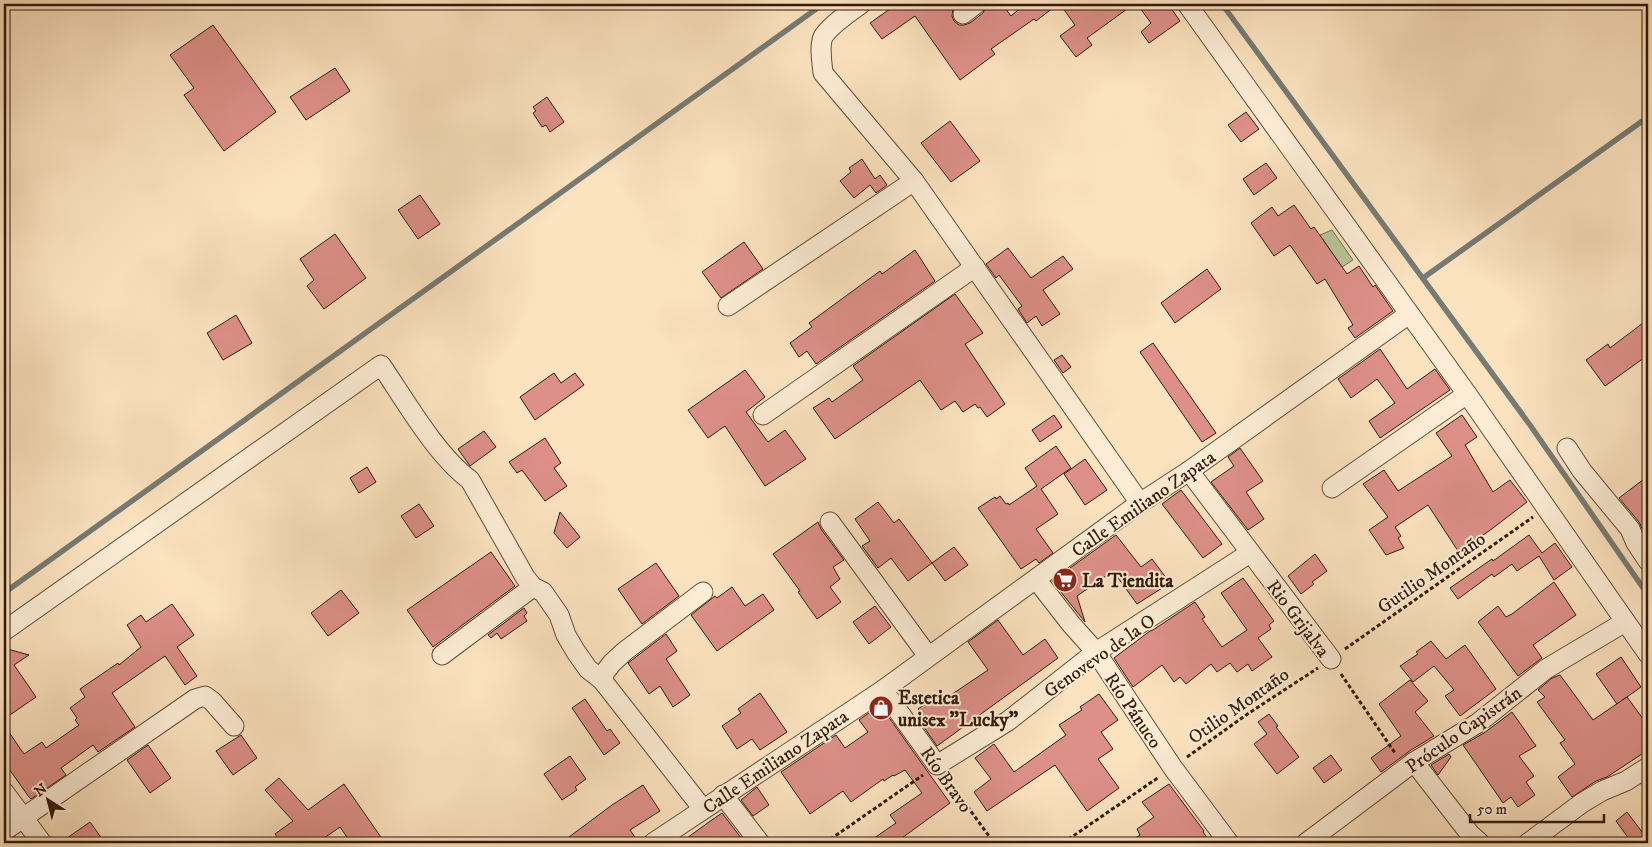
<svg xmlns="http://www.w3.org/2000/svg" width="1652" height="847" font-family="'IM FELL DW Pica',serif">
<style>
.green{fill:#b9c597;stroke:#766f50}
.lines{fill:none;stroke-linecap:round;stroke-linejoin:round}
.stream{stroke:#767b74;stroke-width:5.5}
.building{fill:#dd9088;stroke:#331909}
.minor-casing{stroke:#654c37;stroke-width:21}
.path{stroke:#331909;stroke-width:3;stroke-dasharray:4 2.5;stroke-linecap:butt}
.minor{stroke:#fdedd6;stroke-width:19}
.labels{text-anchor:middle;stroke-width:4;stroke-linejoin:round;paint-order:stroke}
.street-label{font-size:19px;fill:#331909;stroke:#fdedd6}
.poi-label{font-size:19px;font-weight:bold;fill:#331909;stroke:#fdedd6;text-anchor:start}
</style>
<rect width="100%" height="100%" fill="#fce3c0"/>
<filter id="stains"><feTurbulence type="fractalNoise" baseFrequency=".004" numOctaves="4"/><feColorMatrix values="0 0 0 0 .2 0 0 0 0 .09 0 0 0 0 .02 0 0 0 .5 -.17"/></filter>
<radialGradient id="worn" r=".72"><stop offset=".6" stop-color="#630" stop-opacity="0"/><stop offset="1" stop-color="#630" stop-opacity=".3"/></radialGradient>
<!-- green -->
<polygon class="green" points="1332,230 1353,260 1342,267 1320,235"/>
<g class="lines">
<!-- stream -->
<g class="stream">
<polyline points="1222,4 1530,425 1648,595"/>
<polyline points="1423,278 1648,117"/>
<polyline points="4,593 823,4"/>
</g>
</g>
<!-- building -->
<g class="building">
<polygon points="897,4 958,4 953,9 952,16 954,21 959,25 964,25 970,23 983,13 987,4 1002,4 1011,16 1024,5 1023,4 1058,4 1036,21 1034,19 991,49 995,54 960,80 915,16 882,39 870,23"/>
<polygon points="1060,4 1134,4 1087,38 1092,45 1076,57 1060,36 1075,25"/>
<polygon points="1137,4 1168,4 1180,21 1149,43 1141,32 1151,23"/>
<polygon points="213,25 276,112 224,151 184,95 194,88 170,55"/>
<polygon points="335,68 350,91 306,120 290,97"/>
<polygon points="547,97 564,122 550,132 546,125 542,127 533,113 536,111 533,107"/>
<polygon points="1246,112 1259,129 1241,142 1228,125"/>
<polygon points="950,121 980,161 951,182 921,143"/>
<polygon points="862,159 875,179 880,175 887,185 876,193 870,185 854,198 840,181 851,172 849,168"/>
<polygon points="1266,163 1277,178 1254,195 1243,179"/>
<polygon points="420,195 440,224 418,239 398,210"/>
<polygon points="1294,205 1311,229 1314,227 1347,274 1359,266 1373,287 1375,285 1393,311 1355,338 1348,328 1353,325 1325,279 1317,284 1290,245 1274,256 1251,223 1272,207 1278,216"/>
<polygon points="335,234 366,278 324,309 307,286 314,280 300,259"/>
<polygon points="744,242 763,269 721,298 702,272"/>
<polygon points="1008,248 1031,278 1063,256 1073,269 1043,290 1060,314 1042,326 1036,316 1027,323 1018,309 1022,306 999,275 996,278 986,264"/>
<polygon points="915,250 935,281 816,364 807,351 799,357 790,343 812,327 809,323 880,271 882,274"/>
<polygon points="1207,269 1221,289 1175,323 1161,303"/>
<polygon points="955,294 983,333 965,344 1005,404 987,417 980,407 978,408 975,404 963,412 955,401 941,410 920,380 835,439 813,408 829,398 832,402 863,380 853,366"/>
<polygon points="236,315 252,343 223,360 207,333"/>
<polygon points="1643,323 1648,331 1648,355 1605,386 1586,360 1608,344 1610,348"/>
<polygon points="1153,343 1216,433 1202,442 1140,352"/>
<polygon points="1380,349 1407,389 1435,369 1450,390 1380,438 1369,421 1395,403 1377,379 1351,398 1338,379"/>
<polygon points="1062,355 1071,367 1063,373 1054,360"/>
<polygon points="745,370 765,397 746,412 768,442 785,430 806,459 765,486 725,426 708,438 688,410"/>
<polygon points="554,373 561,383 575,373 584,385 535,420 520,397"/>
<polygon points="1054,415 1062,427 1040,442 1032,430"/>
<polygon points="1462,415 1477,437 1465,445 1493,492 1510,480 1527,502 1489,531 1458,551 1428,505 1395,527 1401,536 1398,538 1404,548 1386,555 1369,530 1388,517 1363,484 1384,470 1398,491 1452,456 1436,433"/>
<polygon points="484,431 496,447 470,466 458,449"/>
<polygon points="545,438 561,463 554,468 567,486 545,501 522,470 517,473 509,462"/>
<polygon points="1056,446 1071,468 1041,489 1058,514 1036,529 1053,553 1039,563 1036,559 1021,569 978,508 995,497 996,499 1000,496 1006,504 1008,503 1009,505 1037,486 1025,468"/>
<polygon points="1240,448 1263,481 1246,492 1264,519 1248,530 1211,482 1234,466 1228,457"/>
<polygon points="1085,459 1107,490 1085,505 1064,474"/>
<polygon points="367,467 376,482 359,493 350,478"/>
<polygon points="1648,476 1648,541 1639,522 1619,498"/>
<polygon points="1181,490 1222,544 1203,558 1162,504"/>
<polygon points="878,502 894,523 899,519 932,563 908,581 891,558 878,568 862,546 870,541 855,519"/>
<polygon points="419,504 434,526 416,538 401,516"/>
<polygon points="560,512 580,537 567,548 554,533"/>
<polygon points="818,522 821,529 844,560 833,567 840,579 830,587 841,602 817,619 798,592 800,591 773,554"/>
<polygon points="1116,535 1141,567 1152,559 1170,583 1137,604 1113,571 1077,596 1085,622 1052,581"/>
<polygon points="1529,535 1542,553 1555,543 1572,567 1554,580 1539,556 1517,571 1512,564 1494,577 1492,574 1458,599 1450,588 1492,559 1493,561"/>
<polygon points="954,547 968,565 945,581 932,563"/>
<polygon points="491,552 515,586 433,647 407,610"/>
<polygon points="1315,554 1327,571 1312,582 1314,584 1301,594 1288,576"/>
<polygon points="656,563 679,596 642,624 618,589"/>
<polygon points="1243,578 1274,621 1269,625 1271,629 1258,638 1272,657 1252,671 1248,664 1237,672 1230,663 1217,672 1211,664 1186,684 1180,677 1174,682 1162,665 1133,687 1114,658 1150,631 1153,630 1195,602 1205,617 1202,619 1222,647 1247,630 1221,593"/>
<polygon points="1554,582 1576,615 1533,645 1542,658 1518,676 1478,622 1498,606 1506,617 1512,614"/>
<polygon points="732,587 745,606 763,594 774,610 717,651 691,615 715,596 717,598"/>
<polygon points="341,590 359,613 328,636 311,613"/>
<polygon points="172,604 194,635 177,647 197,676 185,685 165,656 112,693 135,727 98,752 93,745 61,768 66,775 31,799 29,797 4,762 4,725 24,754 42,742 46,748 79,725 75,720 77,718 70,708 85,697 80,689 118,663 119,665 141,647 127,625 141,615 146,622"/>
<polygon points="875,606 891,627 869,644 853,622"/>
<polygon points="524,608 527,613 524,616 527,621 501,639 497,633 491,638 488,635"/>
<polygon points="998,620 1023,655 1045,639 1058,658 937,746 921,723 926,719 918,709 932,699 936,705 988,670 968,642"/>
<polygon points="666,634 677,651 666,659 690,695 673,707 660,686 649,694 628,663"/>
<polygon points="1431,641 1446,659 1465,645 1496,689 1460,716 1445,696 1454,690 1434,666 1413,682 1400,666 1418,654 1416,652"/>
<polygon points="4,648 29,655 14,665 36,697 4,719"/>
<polygon points="1621,657 1641,687 1617,704 1596,674"/>
<polygon points="1560,675 1593,720 1627,697 1643,719 1648,715 1648,750 1607,777 1596,781 1572,797 1558,777 1575,764 1560,743 1565,740 1537,702 1545,697 1538,690 1552,678"/>
<polygon points="1410,680 1428,701 1415,712 1434,736 1411,750 1381,772 1371,758 1401,736 1379,704"/>
<polygon points="760,693 787,732 760,750 752,739 737,749 722,726 741,713 738,709"/>
<polygon points="1099,694 1118,720 1101,732 1113,749 1098,759 1119,788 1087,811 1055,765 987,811 974,792 991,779 975,758 994,744 1014,772 1066,735 1059,725 1082,710 1080,707"/>
<polygon points="585,699 607,731 610,729 620,743 604,755 572,708"/>
<polygon points="880,705 950,803 895,843 867,843 896,823 890,815 922,793 905,770 894,776 893,775 884,781 883,779 851,802 843,791 810,814 781,772 836,735 845,748 868,732 859,720"/>
<polygon points="1512,712 1536,746 1519,756 1534,776 1526,782 1535,795 1518,807 1511,797 1503,803 1463,745 1484,733"/>
<polygon points="1269,714 1278,726 1276,727 1299,757 1277,774 1254,744 1267,734 1258,722"/>
<polygon points="241,735 257,758 233,775 216,751"/>
<polygon points="148,745 171,778 150,793 127,760"/>
<polygon points="1449,754 1451,757 1438,775 1431,765"/>
<polygon points="1331,755 1342,770 1324,783 1313,768"/>
<polygon points="570,756 586,779 575,787 577,790 562,800 544,774"/>
<polygon points="279,778 308,810 344,784 385,843 351,843 340,827 317,843 282,843 275,834 293,821 265,790"/>
<polygon points="1169,784 1204,831 1203,832 1211,843 1128,843 1140,835 1137,829 1154,817 1142,802"/>
<polygon points="643,785 660,811 630,830 639,843 561,843 612,805"/>
<polygon points="757,787 769,805 753,816 741,800"/>
<polygon points="1627,812 1648,840 1648,843 1632,843 1616,821"/>
<polygon points="722,813 745,843 680,843 709,822"/>
<polygon points="90,822 105,843 60,843"/>
</g>
<g class="lines">
<defs>
<g id="minor">
<path d="M861,4C851,11 829,26 823,37C819,47 822,62 823,73L914,181L1140,503"/>
<polyline points="1187,4 1467,394 1648,654"/>
<polyline points="963,14 976,4"/>
<polyline points="728,306 914,181"/>
<polyline points="763,415 975,267"/>
<polyline points="1567,448 1582,471 1630,529 1636,543 1648,561"/>
<polyline points="1189,471 1331,659"/>
<polyline points="1332,488 1467,394"/>
<polyline points="830,522 928,656"/>
<polyline points="1036,579 1071,624 1096,652 1173,768 1229,843"/>
<path d="M4,631L381,365C405,400 436,455 470,480L525,577L533,587L543,592L559,615L566,635L576,652L588,669L602,680L703,809"/>
<polyline points="442,655 533,587"/>
<polyline points="602,680 605,672 612,663 625,651 703,592"/>
<polyline points="883,690 937,765 1008,721 1096,652 1250,553"/>
<polyline points="1414,762 1470,834 1480,843"/>
<polyline points="4,792 42,843"/>
<polyline points="723,795 760,843"/>
<polyline points="4,831 195,699 205,696 212,701 234,726"/>
<polyline points="653,843 883,690 1140,503 1189,471 1409,314"/>
<polyline points="1306,843 1414,762 1478,723 1546,669 1625,622"/>
<polyline points="1528,843 1582,803 1602,791 1626,781 1648,767"/>
</g>
</defs>
<!-- minor casing -->
<use href="#minor" class="minor-casing"/>
<!-- path -->
<g class="path">
<polyline points="1345,649 1533,517"/>
<polyline points="1341,674 1395,753"/>
<polyline points="1187,757 1249,713 1318,668"/>
<polyline points="948,780 994,843"/>
<polyline points="825,843 923,775"/>
<polyline points="1063,843 1159,777"/>
</g>
<!-- minor -->
<use href="#minor" class="minor"/>
</g>
<!-- icons -->
<defs>
<symbol id="supermarket-disc" viewBox="-11 -11 22 22"><circle r="9.5" fill="#8f2418" stroke="#fdedd6"/><path d="M-6-5.5h2.5l.6 2H6L4.5 2H-2.5L-4.4-4H-6ZM-1.5 3.2a1.3 1.3 0 1 0 .1 0ZM3 3.2a1.3 1.3 0 1 0 .1 0Z" fill="#fff"/></symbol>
<symbol id="shop-disc" viewBox="-11 -11 22 22"><circle r="9.5" fill="#8f2418" stroke="#fdedd6"/><path d="M-5-2.5h2.3a2.7 3.5 0 0 1 5.4 0H5L5.5 6h-11ZM-1.5-2.5h3a1.5 2.3 0 0 0-3 0Z" fill="#fff"/></symbol>
</defs>
<g fill-rule="evenodd">
<use href="#supermarket-disc" x="1051" y="566" width="28" height="28"/>
<use href="#shop-disc" x="867" y="694" width="28" height="28"/>
</g>
<g class="labels">
<!-- street labels -->
<g class="street-label">
<text transform="translate(1143 503) rotate(-35)" y="7">Calle Emiliano Zapata</text>
<text transform="translate(1431 572) rotate(-35)" y="7">Gutilio Montaño</text>
<text transform="translate(1299 618) rotate(53)" y="7">Rio Grijalva</text>
<text transform="translate(1099 655) rotate(-35)" y="7">Genovevo de la O</text>
<text transform="translate(1238 705) rotate(-35)" y="7">Otilio Montaño</text>
<text transform="translate(1134 710) rotate(56)" y="7">Río Pánuco</text>
<text transform="translate(1463 729) rotate(-35)" y="7">Próculo Capistrán</text>
<text transform="translate(775 761) rotate(-34)" y="7">Calle Emiliano Zapata</text>
<text transform="translate(947 779) rotate(55)" y="7">Río Bravo</text>
</g>
<!-- poi labels -->
<g class="poi-label">
<text x="1082" y="587">La Tiendita</text>
<text x="898" y="704">Estetica<tspan x="898" dy="22">unisex "Lucky"</tspan></text>
</g>
</g>
<!-- margin -->
<rect width="1652" height="847" fill="none" stroke="#fce3c0" stroke-width="20"/>
<rect x="5" y="5" width="1642" height="837" fill="none" stroke="#331909" stroke-width="2.5"/>
<rect x="10" y="10" width="1632" height="827" fill="none" stroke="#331909"/>
<!-- north arrow -->
<g transform="translate(48 800) rotate(324)" stroke="#fdedd6" stroke-width="4" paint-order="stroke">
<path d="M0-4L9 19L0 12L-9 19Z" fill="#331909"/>
<text y="-8" font-size="14" font-weight="bold" text-anchor="middle" fill="#331909">N</text>
</g>
<!-- scale -->
<path d="M1470 814v8h134v-8" fill="none" stroke="#331909" stroke-width="2.5"/>
<text x="1477" y="814" font-size="15" fill="#331909" stroke="#fdedd6" stroke-width="4" paint-order="stroke">50 m</text>
<rect width="100%" height="100%" filter="url(#stains)"/>
<rect width="100%" height="100%" fill="url(#worn)"/>
</svg>
